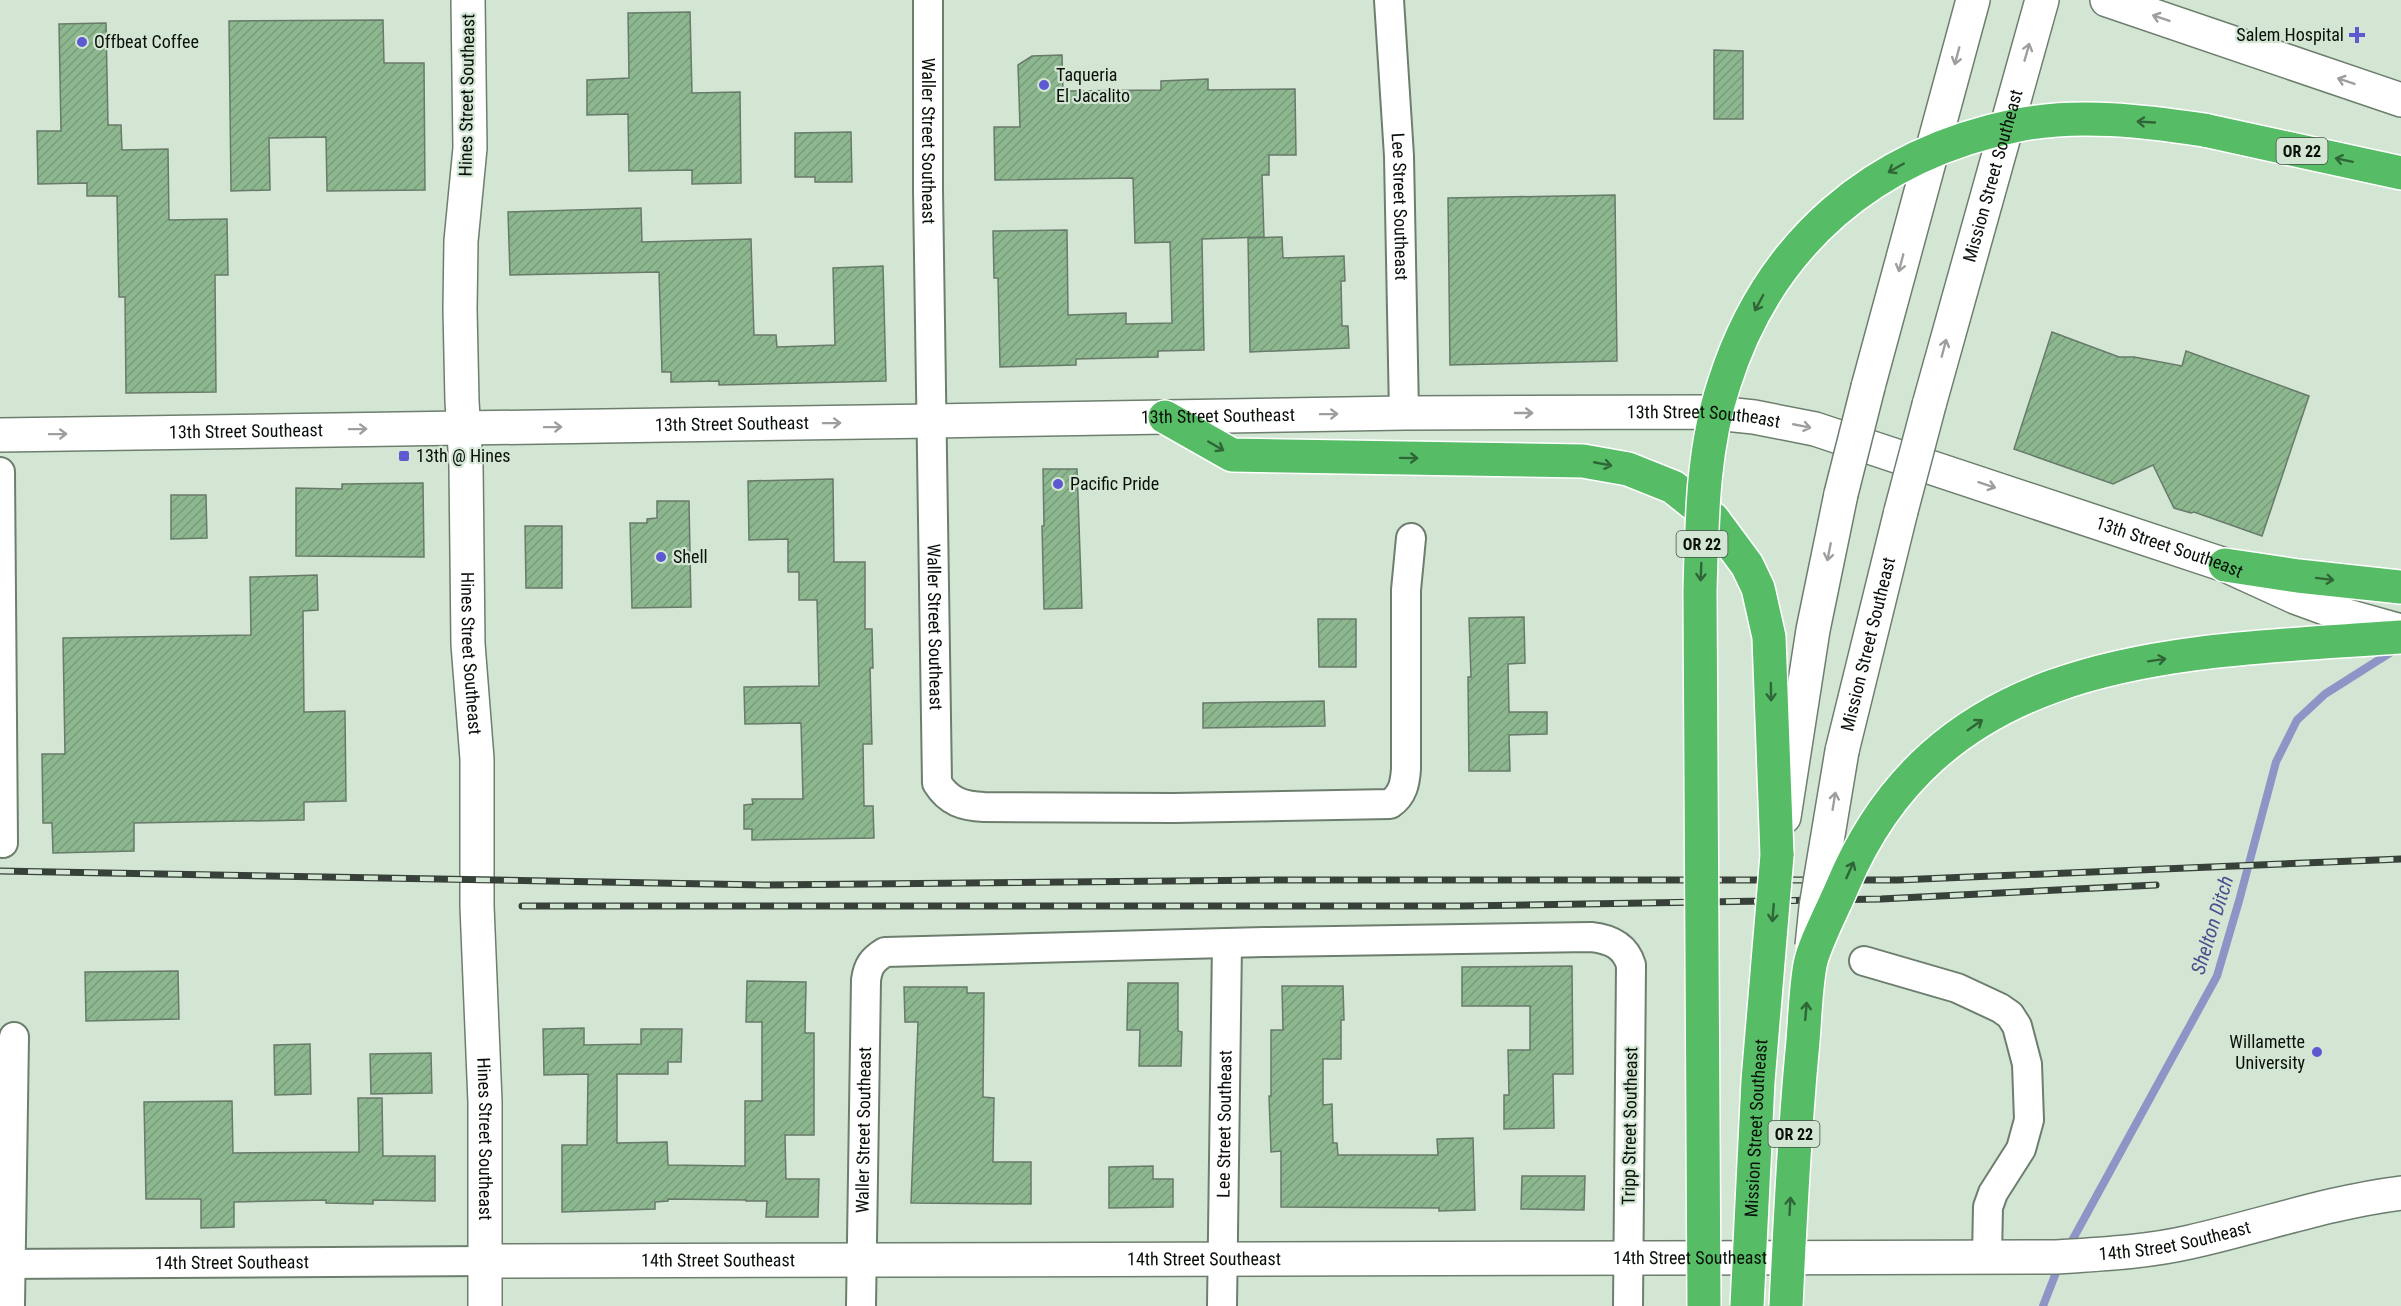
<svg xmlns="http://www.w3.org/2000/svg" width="2401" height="1306" font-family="'Roboto Condensed',sans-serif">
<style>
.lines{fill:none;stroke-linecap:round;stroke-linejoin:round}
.stream{stroke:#8f94c6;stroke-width:8}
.building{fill:url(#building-hatch);stroke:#697a6a;stroke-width:1.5}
.street-casing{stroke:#6d7e6e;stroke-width:32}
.secondary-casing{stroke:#6d7e6e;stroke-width:36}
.highway-casing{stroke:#fff;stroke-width:36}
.street{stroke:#fff;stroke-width:28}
.secondary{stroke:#fff;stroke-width:33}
.highway{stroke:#56bc65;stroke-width:33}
.rail-casing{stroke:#384139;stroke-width:7}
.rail{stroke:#d3e6d4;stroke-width:4.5;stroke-dasharray:14;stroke-linecap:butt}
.secondary-bridge-casing{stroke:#6d7e6e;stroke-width:36;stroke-linecap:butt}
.highway-bridge-casing{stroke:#fff;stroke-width:36;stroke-linecap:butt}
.secondary-bridge{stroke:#fff;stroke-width:33}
.highway-bridge{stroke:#56bc65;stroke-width:33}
.oneway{stroke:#9d9f9d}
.oneway2{stroke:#306637}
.poi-dot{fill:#5d59d1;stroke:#d3e6d4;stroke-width:2}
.labels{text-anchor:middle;stroke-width:4.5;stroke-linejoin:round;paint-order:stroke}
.shield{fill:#d3e6d4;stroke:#465046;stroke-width:1.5}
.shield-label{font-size:16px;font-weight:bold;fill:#090f09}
.poi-label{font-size:18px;fill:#090f09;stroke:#d3e6d4;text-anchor:start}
.street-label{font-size:18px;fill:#090f09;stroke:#d3e6d4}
.water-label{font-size:20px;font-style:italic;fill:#4c4e8e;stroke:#d3e6d4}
</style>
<defs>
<pattern id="building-hatch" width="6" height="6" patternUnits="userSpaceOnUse" patternTransform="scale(1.5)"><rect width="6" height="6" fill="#8cb78f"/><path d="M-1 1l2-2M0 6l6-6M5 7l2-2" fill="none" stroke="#779c7a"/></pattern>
</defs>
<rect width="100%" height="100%" fill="#d3e6d4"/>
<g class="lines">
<!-- stream -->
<g class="stream">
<polyline points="2068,1248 2217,976 2239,901 2276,762 2297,720 2325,694 2396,649"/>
<polyline points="2043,1306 2059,1265"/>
</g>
</g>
<!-- building -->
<g class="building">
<polygon points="690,12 692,93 740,92 741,183 692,184 692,170 629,171 628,114 587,115 587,80 629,78 628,13"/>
<polygon points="383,20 384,63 424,63 425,190 327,191 326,137 269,138 270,190 231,191 229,21"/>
<polygon points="106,23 108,125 121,125 122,150 168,149 169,220 227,219 228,275 215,275 216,392 126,393 125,297 119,297 117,196 87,196 87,183 38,184 37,131 61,131 59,24"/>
<polygon points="1714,50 1743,51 1743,119 1714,119"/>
<polygon points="1062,55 1063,91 1161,90 1161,81 1208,79 1208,90 1295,89 1296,155 1269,155 1269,175 1262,175 1264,237 1202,239 1204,350 1158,351 1158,357 1076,359 1076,365 1000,367 998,278 994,278 993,231 1067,230 1068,315 1126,313 1126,324 1172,323 1170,242 1135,243 1133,178 995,180 994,127 1020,127 1018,65 1032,56"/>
<polygon points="851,132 852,182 815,182 815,177 795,177 795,133"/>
<polygon points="1615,195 1617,361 1450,365 1448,198"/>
<polygon points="641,208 642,242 751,239 754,335 776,335 777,347 835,345 833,268 883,266 886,381 719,385 719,381 671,382 671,372 662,372 659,272 510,275 508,212"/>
<polygon points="1282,237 1283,258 1344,256 1345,281 1341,281 1342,326 1348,326 1349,348 1250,352 1248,238"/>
<polygon points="2052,332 2119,357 2134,357 2182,366 2186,351 2309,396 2262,536 2194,512 2191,513 2174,508 2153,465 2113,484 2014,449"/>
<polygon points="1043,469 1077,469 1082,608 1044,609 1042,526 1044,526"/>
<polygon points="833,479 834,562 865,562 865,629 872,629 873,668 870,668 872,744 863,744 864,806 873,806 874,838 752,840 752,829 744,829 744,805 753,804 752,799 803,799 801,723 745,724 744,687 819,686 817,600 799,600 799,572 788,572 788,539 749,540 748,481"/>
<polygon points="423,483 424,557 296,556 296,488 342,489 342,484"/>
<polygon points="171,495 206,495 207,538 171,539"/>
<polygon points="657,501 689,501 691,607 632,608 630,523 647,523 647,519 657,518"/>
<polygon points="525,526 562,526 562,588 526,588"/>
<polygon points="317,575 318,610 303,611 304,712 345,711 346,801 304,802 304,820 134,823 134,851 53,853 52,823 43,823 42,754 65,754 63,638 251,635 250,577"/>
<polygon points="1524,617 1525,663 1508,664 1509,712 1547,712 1547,734 1509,735 1510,771 1469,771 1468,677 1471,677 1469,618"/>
<polygon points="1318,619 1356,619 1356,667 1319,667"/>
<polygon points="1324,701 1325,726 1203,728 1203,703"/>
<polygon points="1572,966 1573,1074 1553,1074 1554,1128 1504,1129 1504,1095 1509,1095 1508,1050 1530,1050 1530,1006 1462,1006 1462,967"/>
<polygon points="178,971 179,1019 86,1021 85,972"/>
<polygon points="747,981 806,982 805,1033 814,1033 814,1135 785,1135 786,1179 819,1179 818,1217 766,1217 767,1201 746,1201 746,1200 668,1199 668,1201 655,1202 655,1209 562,1212 562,1145 587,1145 588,1074 544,1075 543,1029 584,1028 584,1045 641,1044 641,1029 682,1029 681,1062 668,1062 668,1074 617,1074 617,1143 667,1142 668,1165 745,1166 745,1101 762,1101 762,1022 746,1022"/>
<polygon points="1128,983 1178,983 1178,1031 1182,1032 1181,1066 1139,1066 1140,1030 1127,1030"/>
<polygon points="1282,986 1343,986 1344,1020 1341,1020 1341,1059 1323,1059 1323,1105 1332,1104 1333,1143 1337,1143 1338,1155 1438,1155 1437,1139 1473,1138 1475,1210 1439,1211 1439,1208 1281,1207 1281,1151 1271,1152 1269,1096 1271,1096 1271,1030 1283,1030"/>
<polygon points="904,987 967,987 967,993 984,993 983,1097 994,1098 993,1162 1031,1162 1031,1204 911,1203 918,1022 905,1022"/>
<polygon points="310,1044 311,1094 275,1095 274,1045"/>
<polygon points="431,1053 432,1093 371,1094 370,1054"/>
<polygon points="358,1098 382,1098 383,1156 435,1156 435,1201 373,1200 373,1204 326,1203 326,1200 234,1202 234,1227 201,1228 201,1199 146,1199 144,1102 232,1101 233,1153 359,1152"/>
<polygon points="1153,1166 1153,1179 1173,1179 1173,1207 1109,1208 1109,1167"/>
<polygon points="1522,1176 1585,1176 1584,1210 1521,1209"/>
</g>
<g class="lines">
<defs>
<g id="street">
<path id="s1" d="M928,0V190L937,783C949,802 963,806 984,807L1174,808L1390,804C1403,795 1405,783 1406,769V590L1411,538"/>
<path id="s2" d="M1389,0L1399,156L1404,413"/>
<polyline points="0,472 3,843"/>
<polyline points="1864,961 1957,988 2000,1008 2010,1015 2017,1026 2027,1064 2029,1120 2021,1149 1993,1193 1988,1207 1987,1257"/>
<path id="s3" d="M0,1264L486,1261"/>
<polyline points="10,1306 14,1037"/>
<path id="s4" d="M861,1306L866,980C868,966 872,960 885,952L1264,942L1591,937C1611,939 1625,946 1631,965L1628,1306"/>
<path id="s5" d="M1222,1306L1227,944"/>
</g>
<g id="secondary">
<path id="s6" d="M468,0L470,148L461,241L460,309L462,401L466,466L468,644L477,759V906L485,1102V1306"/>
<polyline points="2107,0 2401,100"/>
<polyline points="1868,387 1973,0"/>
<path id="s7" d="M1929,405L2042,0"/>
<path id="s8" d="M0,435L933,421L1404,413L1706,412L1754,417L1815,429L2225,565L2295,597L2347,616L2401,631"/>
<path id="s9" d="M1842,751L1901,511"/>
<polyline points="1784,817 1813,630 1841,494"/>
<path id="s10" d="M486,1261L2057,1257C2101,1254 2147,1252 2190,1242C2261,1226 2329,1202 2401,1193"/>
</g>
<g id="highway">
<polyline points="2204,130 2401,173"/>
<polyline points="1165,417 1232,455 1583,461 1628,469 1673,487 1713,519 1747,565 1758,588 1769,637 1777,855"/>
<polyline points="2225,565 2298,576 2401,587"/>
</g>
</defs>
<!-- street casing -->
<use href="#street" class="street-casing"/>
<!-- secondary casing -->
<use href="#secondary" class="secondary-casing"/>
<!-- highway casing -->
<use href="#highway" class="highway-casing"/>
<!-- street -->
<use href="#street" class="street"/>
<!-- secondary -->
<use href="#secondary" class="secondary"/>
<!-- highway -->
<use href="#highway" class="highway"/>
<defs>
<g id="rail">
<polyline points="0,871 766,885 1274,880 1898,880 2401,859"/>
<polyline points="522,906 1463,906 1881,899 2156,885"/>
</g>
</defs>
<!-- rail casing -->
<use href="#rail" class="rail-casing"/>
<!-- rail -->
<use href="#rail" class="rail"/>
<defs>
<g id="secondary-bridge">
<polyline points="1841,494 1868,387"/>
<polyline points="1901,511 1929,405"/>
<polyline points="1812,946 1816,907 1842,751"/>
</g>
<g id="highway-bridge">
<path d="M1704,1306L1700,591C1702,521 1702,451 1724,384C1769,242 1874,154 2018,125C2078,113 2144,121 2204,130"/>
<path id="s11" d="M1747,1306L1758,1081L1777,855"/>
<path d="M1786,1306C1790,1221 1794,1136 1802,1052C1805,1023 1805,993 1810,965C1814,944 1834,907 1843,885C1943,648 2182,653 2401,637"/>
</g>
</defs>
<!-- secondary-bridge casing -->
<use href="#secondary-bridge" class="secondary-bridge-casing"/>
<!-- highway-bridge casing -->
<use href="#highway-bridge" class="highway-bridge-casing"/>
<!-- secondary-bridge -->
<use href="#secondary-bridge" class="secondary-bridge"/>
<!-- highway-bridge -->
<use href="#highway-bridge" class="highway-bridge"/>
</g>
<!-- one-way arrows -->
<defs><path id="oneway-shaft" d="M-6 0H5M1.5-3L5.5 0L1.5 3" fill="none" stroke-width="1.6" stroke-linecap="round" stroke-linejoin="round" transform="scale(1.5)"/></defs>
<g class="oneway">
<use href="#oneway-shaft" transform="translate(2161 18) rotate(-161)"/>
<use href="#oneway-shaft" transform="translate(2027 52) rotate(-74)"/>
<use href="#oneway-shaft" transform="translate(1957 56) rotate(105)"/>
<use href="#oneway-shaft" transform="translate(2346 81) rotate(-161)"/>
<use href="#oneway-shaft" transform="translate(1901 263) rotate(105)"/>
<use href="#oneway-shaft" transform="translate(1944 348) rotate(-75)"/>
<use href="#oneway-shaft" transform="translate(1524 413)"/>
<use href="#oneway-shaft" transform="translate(1329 414) rotate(-1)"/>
<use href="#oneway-shaft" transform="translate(832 423) rotate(-1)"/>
<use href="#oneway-shaft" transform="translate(1802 426) rotate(11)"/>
<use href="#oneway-shaft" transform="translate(553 427) rotate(-1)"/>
<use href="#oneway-shaft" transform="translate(358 429) rotate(-1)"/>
<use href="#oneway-shaft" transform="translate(58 434) rotate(-1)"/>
<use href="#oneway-shaft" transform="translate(1987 485) rotate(18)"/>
<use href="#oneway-shaft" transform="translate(1829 552) rotate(101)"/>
<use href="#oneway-shaft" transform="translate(1834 801) rotate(-81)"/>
</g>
<g class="oneway2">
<use href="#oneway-shaft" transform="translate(2146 122) rotate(-177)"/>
<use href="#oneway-shaft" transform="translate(2344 160) rotate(-168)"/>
<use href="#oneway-shaft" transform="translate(1896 168) rotate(150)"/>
<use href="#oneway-shaft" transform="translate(1759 303) rotate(118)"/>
<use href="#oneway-shaft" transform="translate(1216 446) rotate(30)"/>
<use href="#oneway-shaft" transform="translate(1409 458) rotate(1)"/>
<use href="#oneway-shaft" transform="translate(1603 464) rotate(11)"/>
<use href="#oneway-shaft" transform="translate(1701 572) rotate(92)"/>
<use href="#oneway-shaft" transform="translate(2325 579) rotate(7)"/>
<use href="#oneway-shaft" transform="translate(2157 660) rotate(-9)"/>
<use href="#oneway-shaft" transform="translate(1771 692) rotate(89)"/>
<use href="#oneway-shaft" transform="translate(1975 725) rotate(-35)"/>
<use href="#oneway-shaft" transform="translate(1850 870) rotate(-66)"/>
<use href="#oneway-shaft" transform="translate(1773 913) rotate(95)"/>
<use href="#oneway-shaft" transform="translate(1806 1011) rotate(-85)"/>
<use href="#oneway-shaft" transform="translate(1790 1206) rotate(-87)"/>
</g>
<!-- markers -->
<g class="poi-dot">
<path d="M2354 26h6v6h6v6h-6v6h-6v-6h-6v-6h6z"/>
<circle cx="82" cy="42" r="6"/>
<circle cx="1044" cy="85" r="6"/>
<rect x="398" y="450" width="12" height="12" rx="3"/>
<circle cx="1058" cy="484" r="6"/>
<circle cx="661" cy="557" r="6"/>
<circle cx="2317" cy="1052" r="6"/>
</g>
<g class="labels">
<!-- shield labels -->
<g class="shield">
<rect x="2276.5" y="138" width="51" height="26" rx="4.5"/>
<rect x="1676.5" y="531" width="51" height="26" rx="4.5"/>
<rect x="1768.5" y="1121" width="51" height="26" rx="4.5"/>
</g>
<g class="shield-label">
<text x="2302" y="157">OR 22</text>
<text x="1702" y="550">OR 22</text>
<text x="1794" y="1140">OR 22</text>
</g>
<!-- poi labels -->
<g class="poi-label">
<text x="2344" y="41" text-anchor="end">Salem Hospital</text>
<text x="94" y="48">Offbeat Coffee</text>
<text x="1056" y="81">Taqueria<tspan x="1056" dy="21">El Jacalito</tspan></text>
<text x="416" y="462">13th @ Hines</text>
<text x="1070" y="490">Pacific Pride</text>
<text x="673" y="563">Shell</text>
<text x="2305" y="1048" text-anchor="end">Willamette<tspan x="2305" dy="21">University</tspan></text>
</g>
<!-- street labels -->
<g class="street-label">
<text transform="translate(467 95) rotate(-89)" y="6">Hines Street Southeast</text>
<text dy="6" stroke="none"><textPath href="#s1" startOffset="141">Waller Street Southeast</textPath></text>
<text dy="6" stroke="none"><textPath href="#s7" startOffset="238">Mission Street Southeast</textPath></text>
<text dy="6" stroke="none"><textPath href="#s2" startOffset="207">Lee Street Southeast</textPath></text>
<text dy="6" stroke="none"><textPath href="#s8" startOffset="1218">13th Street Southeast</textPath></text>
<text dy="6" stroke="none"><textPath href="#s8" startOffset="1704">13th Street Southeast</textPath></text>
<text dy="6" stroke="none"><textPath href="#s8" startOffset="732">13th Street Southeast</textPath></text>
<text dy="6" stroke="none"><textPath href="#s8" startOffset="246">13th Street Southeast</textPath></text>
<text dy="6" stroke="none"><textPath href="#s8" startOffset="2190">13th Street Southeast</textPath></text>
<text dy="6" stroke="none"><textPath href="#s1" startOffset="627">Waller Street Southeast</textPath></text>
<text dy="6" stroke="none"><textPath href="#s9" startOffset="110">Mission Street Southeast</textPath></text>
<text dy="6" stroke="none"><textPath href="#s6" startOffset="654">Hines Street Southeast</textPath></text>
<text dy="6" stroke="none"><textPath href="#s5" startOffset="182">Lee Street Southeast</textPath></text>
<text transform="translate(1630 1126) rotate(-89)" y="6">Tripp Street Southeast</text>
<text dy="6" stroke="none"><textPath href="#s11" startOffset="178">Mission Street Southeast</textPath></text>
<text dy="6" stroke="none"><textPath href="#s4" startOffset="176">Waller Street Southeast</textPath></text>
<text dy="6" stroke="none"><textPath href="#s6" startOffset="1140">Hines Street Southeast</textPath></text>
<text dy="6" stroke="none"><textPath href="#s10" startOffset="1690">14th Street Southeast</textPath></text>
<text dy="6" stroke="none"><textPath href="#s10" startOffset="1204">14th Street Southeast</textPath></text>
<text dy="6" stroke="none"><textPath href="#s10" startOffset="718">14th Street Southeast</textPath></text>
<text dy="6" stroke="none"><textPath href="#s10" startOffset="232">14th Street Southeast</textPath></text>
<text dy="6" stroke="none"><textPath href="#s3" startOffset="232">14th Street Southeast</textPath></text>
</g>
<!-- water labels -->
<g class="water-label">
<text transform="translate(2212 925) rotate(-73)" y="7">Shelton Ditch</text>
</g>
</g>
</svg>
